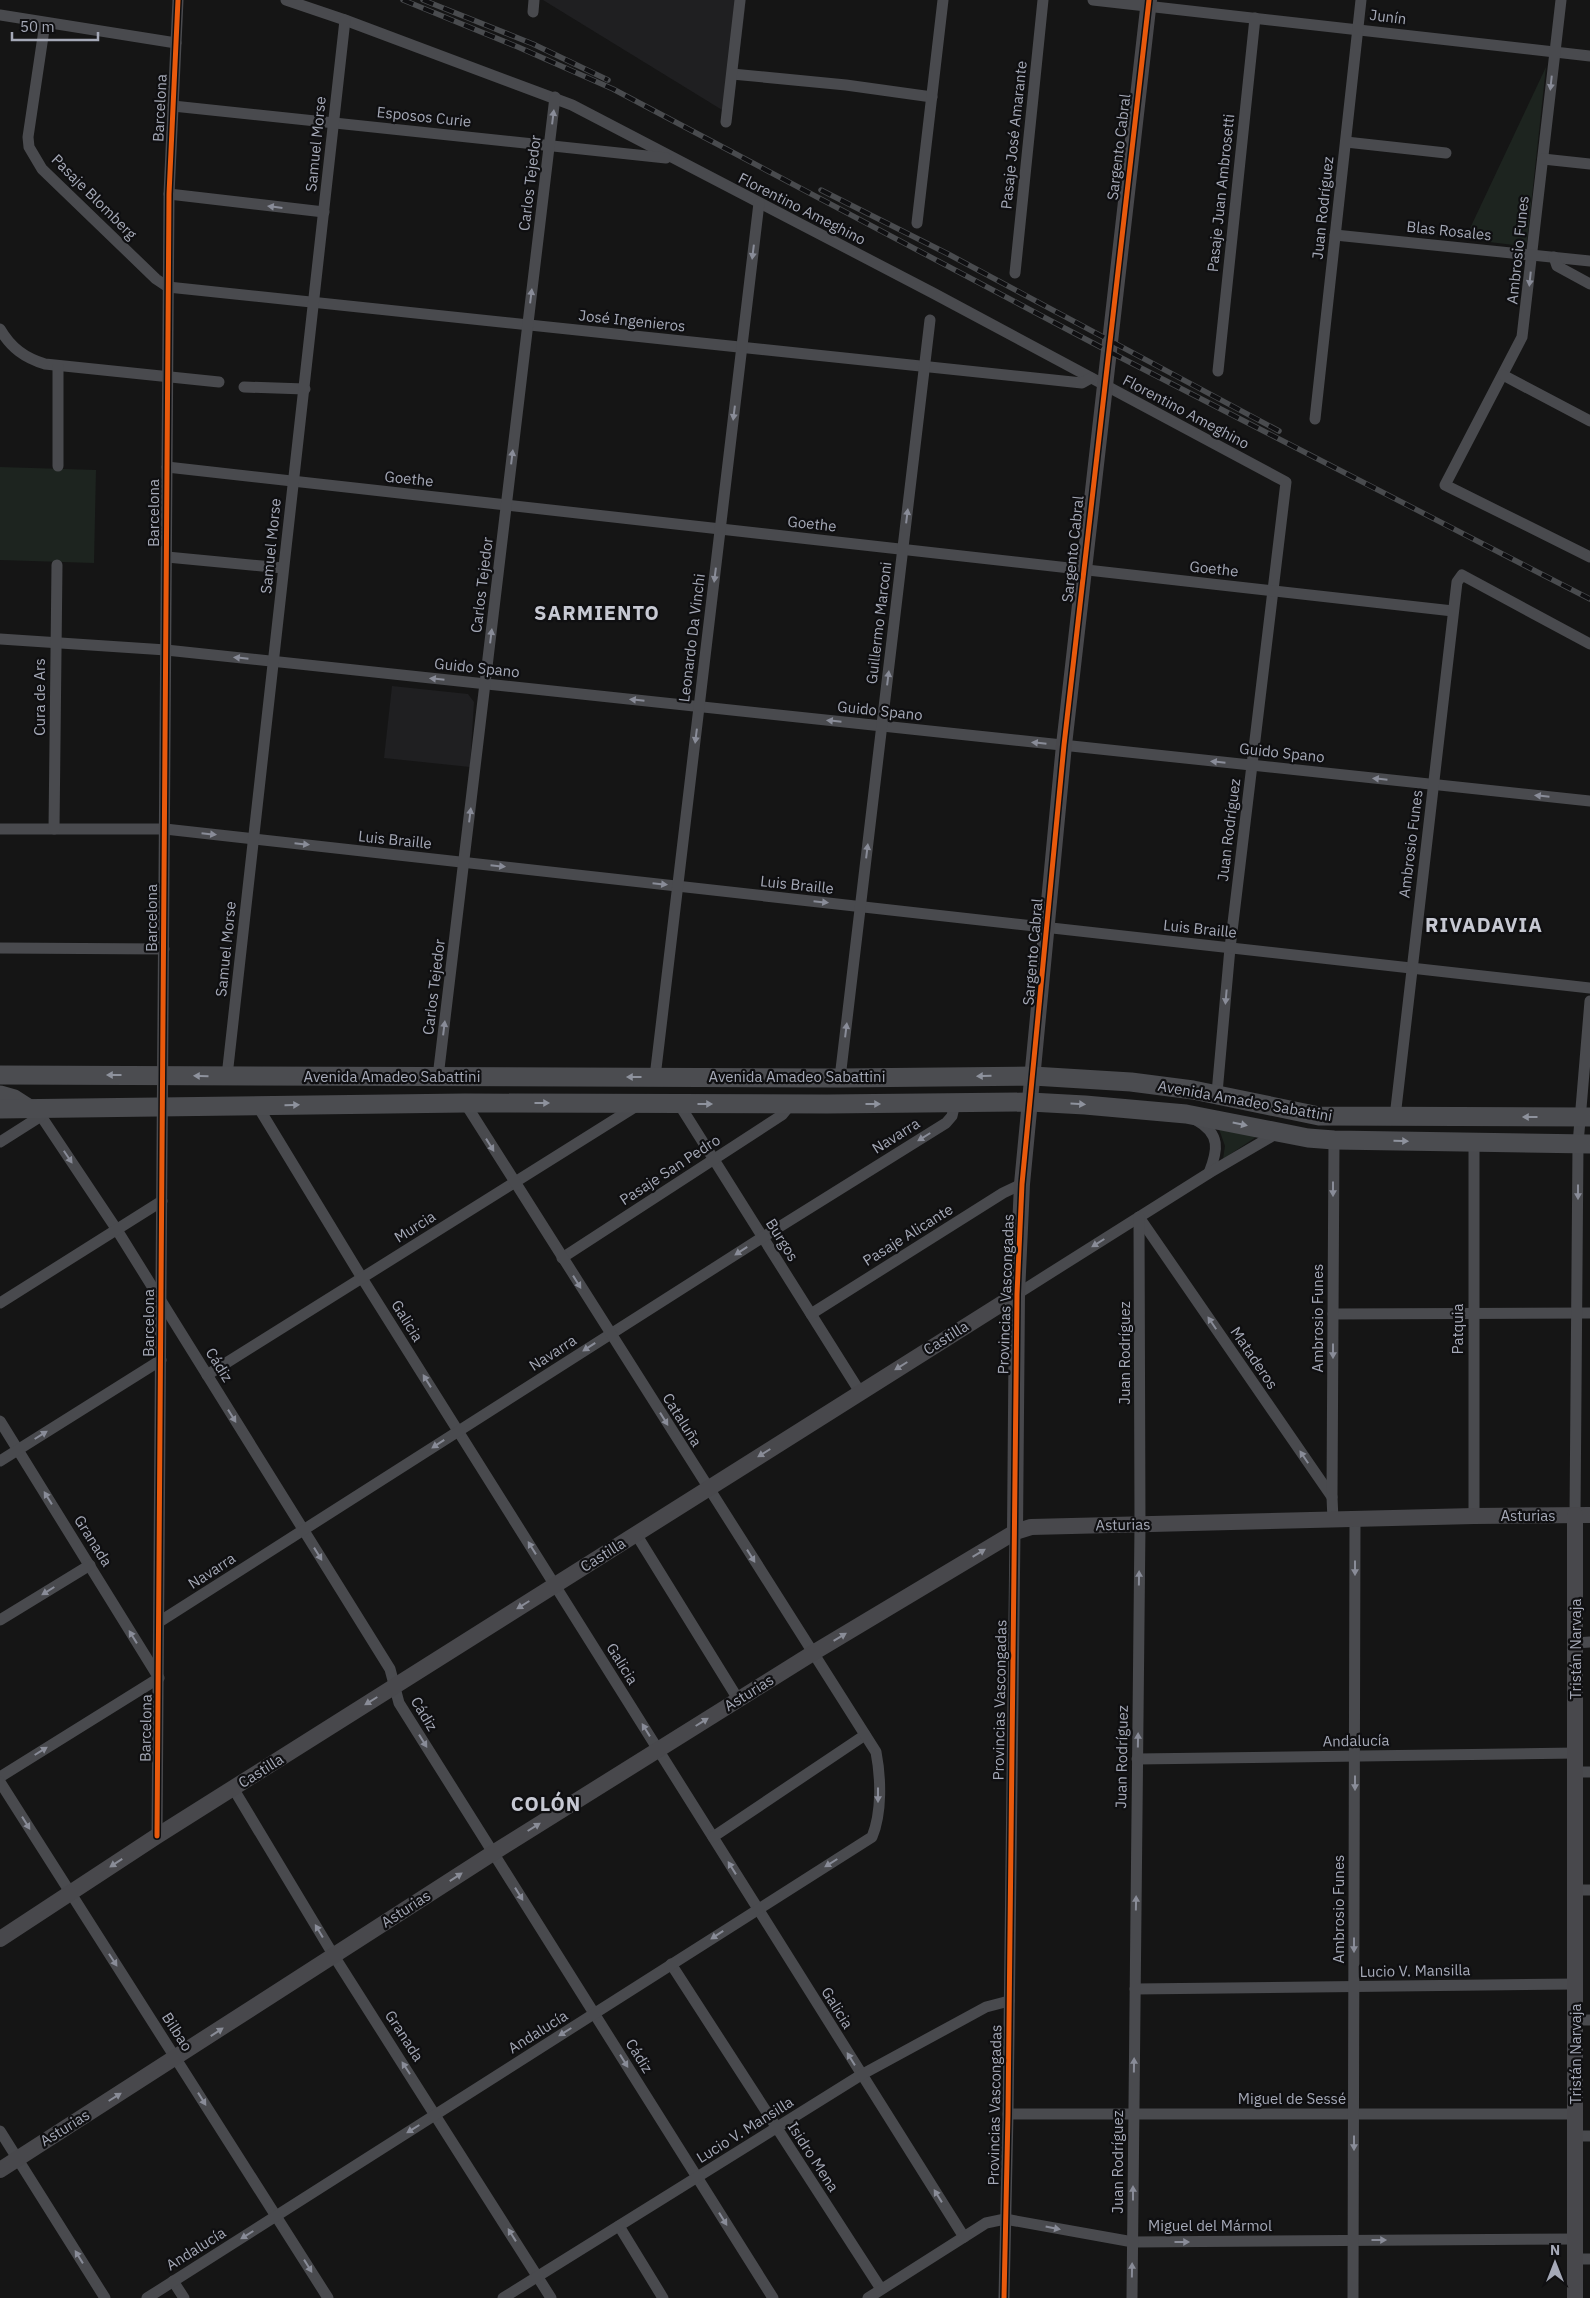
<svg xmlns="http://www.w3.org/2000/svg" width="1590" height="2298" font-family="'IBM Plex Sans',sans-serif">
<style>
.built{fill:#1f1f21}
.green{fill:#1d241f}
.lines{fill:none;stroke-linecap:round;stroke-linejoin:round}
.street{stroke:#494a4e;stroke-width:11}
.secondary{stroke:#48484c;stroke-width:16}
.primary{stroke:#4b4c50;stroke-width:19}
.rail-casing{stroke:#494b4e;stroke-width:5.5}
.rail{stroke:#0f0f11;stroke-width:4;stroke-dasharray:11;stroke-linecap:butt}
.cycleway-casing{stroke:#0f0f11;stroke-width:8}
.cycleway{stroke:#e8590c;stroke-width:5}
.oneway{fill:#898c98}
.oneway2{fill:#8e929d}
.oneway3{fill:#898c97}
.labels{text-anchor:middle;stroke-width:4.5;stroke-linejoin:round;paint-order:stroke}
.street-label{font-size:15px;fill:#a5a9b7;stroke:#0f0f11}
.district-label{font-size:20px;font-weight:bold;letter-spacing:1px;fill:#c7c9d3;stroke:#0f0f11}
</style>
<rect width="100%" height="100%" fill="#151515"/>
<!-- built -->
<g class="built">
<polygon points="543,0 746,0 732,116"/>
<polygon points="392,686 468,694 474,702 470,767 384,758"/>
</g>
<!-- green -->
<g class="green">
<polygon points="1546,67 1527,242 1522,246 1465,239"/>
<polygon points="0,467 96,470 94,563 0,560"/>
<polygon points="1219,1129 1259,1135 1223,1159 1225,1146"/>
</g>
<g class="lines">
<!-- street -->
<g class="street">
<polyline points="286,0 345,20 572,105 933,293 1286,482 1230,948 1217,1093"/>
<polyline points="1093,0 1590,56"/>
<polyline points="1561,0 1522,337 1445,485 1590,557"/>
<polyline points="533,12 534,0"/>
<polyline points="0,15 176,43"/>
<polyline points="45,23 28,137 29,147 42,169 156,279 168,287 1082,383 1091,378"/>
<polyline points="732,74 846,85 932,97"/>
<polyline points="173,106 666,158"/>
<polyline points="726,122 740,0"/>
<polyline points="1346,142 1446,153"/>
<polyline points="1543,159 1590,164"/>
<polyline points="169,194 324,212"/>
<polyline points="917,223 943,0"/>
<polyline points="1335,235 1590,261"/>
<polyline points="1554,257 1557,266 1590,284"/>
<polyline points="1015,273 1043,0"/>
<path d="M0,329C11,348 25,358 45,364L219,382"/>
<polyline points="58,367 58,466"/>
<polyline points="1218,371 1255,18"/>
<polyline points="1503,375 1590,421"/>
<polyline points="244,387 305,389"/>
<polyline points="1315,419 1361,0"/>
<polyline points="167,467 1453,611"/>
<polyline points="167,557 283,568"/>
<polyline points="0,639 166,650 1590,801"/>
<polyline points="0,829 165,829 1590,988"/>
<polyline points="54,829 57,565"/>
<polyline points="0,948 164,949"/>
<polyline points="227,1076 345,20"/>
<polyline points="438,1077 555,97"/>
<polyline points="655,1077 759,203"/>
<polyline points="840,1078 930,320"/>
<polyline points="679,1104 860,1392"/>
<polyline points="257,1105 362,1278 964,2237"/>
<polyline points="41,1116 117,1230 390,1669 399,1703 773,2298"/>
<polyline points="1395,1117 1457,582 1462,575 1590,644"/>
<path d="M1196,1120C1221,1134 1218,1150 1209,1173"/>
<polyline points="0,1142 41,1116 42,1109"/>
<polyline points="1139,1217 1332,1497"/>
<polyline points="562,1258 782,1115 791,1104"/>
<polyline points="1017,1294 1209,1173 1279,1132"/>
<polyline points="0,1303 162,1201"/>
<polyline points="811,1314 1003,1193 1022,1184"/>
<polyline points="1333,1314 1590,1313"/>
<polyline points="207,1375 638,1105"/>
<polyline points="0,1421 159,1678 0,1777"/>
<polyline points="0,1461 161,1360"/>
<polyline points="1575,1515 1578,1144 1590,1001"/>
<polyline points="1474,1516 1474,1142"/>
<polyline points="1333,1520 1332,1497 1334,1140"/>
<polyline points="636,1534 738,1699"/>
<polyline points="0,1620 90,1565"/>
<polyline points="159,1622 763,1237 946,1123 952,1116 955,1103"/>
<polyline points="1576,1643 1590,1642"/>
<polyline points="1137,1759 1576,1753"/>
<polyline points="1576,1772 1590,1772"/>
<polyline points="0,1782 328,2298"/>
<polyline points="233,1788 334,1956 551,2298"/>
<polyline points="157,1836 169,194 178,0"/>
<polyline points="713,1837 865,1735"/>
<polyline points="1576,1890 1590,1890"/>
<polyline points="671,1964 881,2289"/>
<polyline points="1135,1989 1576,1984"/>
<polyline points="1576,2020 1590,2020"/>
<polyline points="1008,2114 1576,2114"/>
<polyline points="0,2131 105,2298"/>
<polyline points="1576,2136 1590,2136"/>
<polyline points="619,2226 663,2298"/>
<polyline points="1576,2259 1590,2259"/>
<polyline points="173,2281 184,2298"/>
<path d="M147,2298L872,1837C882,1813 881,1778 876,1752L465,1103"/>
<polyline points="503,2298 861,2075 986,2007 1009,2001"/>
<polyline points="868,2298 986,2223 1005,2219 1133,2242 1576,2239"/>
<polyline points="1004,2298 1008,2114 1015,1532"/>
<polyline points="1132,2298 1140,1525 1139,1217"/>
<polyline points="1353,2298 1355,1519"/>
</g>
<!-- secondary -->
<g class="secondary">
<polyline points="1015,1532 1017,1294 1022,1184 1064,745 1149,0"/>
<polyline points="0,1939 157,1836 1017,1294"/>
<polyline points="0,2170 493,1853 813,1653 1015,1532 1031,1527 1474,1516 1590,1515"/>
<polyline points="1575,2298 1575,1515"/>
</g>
<!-- primary -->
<g class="primary">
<polyline points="0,1075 840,1078 1033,1076 1131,1082 1193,1090 1319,1116 1590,1117"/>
<polyline points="0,1095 14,1099 28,1108"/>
<polyline points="0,1109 465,1103 827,1104 1030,1102 1085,1105 1186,1114 1308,1138 1334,1140 1590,1144"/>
</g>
<defs>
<g id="rail">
<polyline points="403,0 518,47 613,89 1108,351 1590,599"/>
<polyline points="423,0 533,44 608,80"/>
<polyline points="821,190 950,255 1279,431"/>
</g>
</defs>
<!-- rail casing -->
<use href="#rail" class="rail-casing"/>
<!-- rail -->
<use href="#rail" class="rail"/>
<defs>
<g id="cycleway">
<polyline points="157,1836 169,194 178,0"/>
<polyline points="1004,2298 1008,2114 1017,1294 1022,1184 1064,745 1149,0"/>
</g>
</defs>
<!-- cycleway casing -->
<use href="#cycleway" class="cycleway-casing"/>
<!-- cycleway -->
<use href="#cycleway" class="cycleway"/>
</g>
<!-- one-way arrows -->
<defs><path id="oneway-solid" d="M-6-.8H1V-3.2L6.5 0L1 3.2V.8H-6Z" transform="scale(1.25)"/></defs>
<g class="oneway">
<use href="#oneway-solid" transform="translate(1551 83) rotate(96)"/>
<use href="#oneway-solid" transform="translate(553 117) rotate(-83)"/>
<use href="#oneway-solid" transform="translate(275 207) rotate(-173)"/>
<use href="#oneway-solid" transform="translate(753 252) rotate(97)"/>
<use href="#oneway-solid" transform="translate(1530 279) rotate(96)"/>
<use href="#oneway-solid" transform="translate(531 296) rotate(-83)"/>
<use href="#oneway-solid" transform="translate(734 413) rotate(97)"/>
<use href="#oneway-solid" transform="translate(512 457) rotate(-83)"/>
<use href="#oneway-solid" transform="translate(907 516) rotate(-83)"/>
<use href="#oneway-solid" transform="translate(715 575) rotate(97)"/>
<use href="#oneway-solid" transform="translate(491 636) rotate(-83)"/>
<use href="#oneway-solid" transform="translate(241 658) rotate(-174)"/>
<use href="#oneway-solid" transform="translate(888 678) rotate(-83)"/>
<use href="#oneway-solid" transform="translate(437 679) rotate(-174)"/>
<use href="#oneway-solid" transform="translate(637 700) rotate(-174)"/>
<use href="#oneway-solid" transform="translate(834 721) rotate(-174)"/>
<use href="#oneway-solid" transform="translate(696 736) rotate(97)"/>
<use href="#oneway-solid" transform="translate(1039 743) rotate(-174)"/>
<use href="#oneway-solid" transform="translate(1218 762) rotate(-174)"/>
<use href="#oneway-solid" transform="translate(1380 779) rotate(-174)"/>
<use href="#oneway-solid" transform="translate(1542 796) rotate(-174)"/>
<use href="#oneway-solid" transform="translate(470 815) rotate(-83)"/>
<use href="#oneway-solid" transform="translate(209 834) rotate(6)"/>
<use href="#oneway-solid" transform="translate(302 844) rotate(6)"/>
<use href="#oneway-solid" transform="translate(867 851) rotate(-83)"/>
<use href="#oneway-solid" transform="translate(498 866) rotate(6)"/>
<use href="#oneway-solid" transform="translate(660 884) rotate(6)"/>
<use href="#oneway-solid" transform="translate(821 902) rotate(6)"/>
<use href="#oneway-solid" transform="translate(1226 997) rotate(95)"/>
<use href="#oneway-solid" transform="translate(444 1028) rotate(-83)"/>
<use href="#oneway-solid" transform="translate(846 1030) rotate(-83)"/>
<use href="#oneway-solid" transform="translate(924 1137) rotate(148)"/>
<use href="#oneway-solid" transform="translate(490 1145) rotate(58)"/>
<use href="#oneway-solid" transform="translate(68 1157) rotate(56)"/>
<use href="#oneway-solid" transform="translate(1333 1189) rotate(90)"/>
<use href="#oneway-solid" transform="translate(1578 1192) rotate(90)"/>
<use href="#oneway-solid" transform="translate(1098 1243) rotate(148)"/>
<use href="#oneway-solid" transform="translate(741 1251) rotate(147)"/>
<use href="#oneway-solid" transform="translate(577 1282) rotate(58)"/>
<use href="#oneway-solid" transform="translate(1212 1323) rotate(-124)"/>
<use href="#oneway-solid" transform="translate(589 1347) rotate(147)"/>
<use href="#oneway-solid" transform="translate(1333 1351) rotate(90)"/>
<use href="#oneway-solid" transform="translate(427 1381) rotate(-122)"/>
<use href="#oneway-solid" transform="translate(232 1416) rotate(58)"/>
<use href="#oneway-solid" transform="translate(664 1419) rotate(58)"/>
<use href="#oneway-solid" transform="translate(41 1435) rotate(-32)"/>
<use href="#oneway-solid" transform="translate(438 1444) rotate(147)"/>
<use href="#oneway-solid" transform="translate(1304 1457) rotate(-124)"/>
<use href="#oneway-solid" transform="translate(48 1498) rotate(-122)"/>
<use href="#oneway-solid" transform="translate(532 1548) rotate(-122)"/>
<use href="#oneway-solid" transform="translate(318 1554) rotate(58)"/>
<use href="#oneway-solid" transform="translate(751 1556) rotate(58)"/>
<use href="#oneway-solid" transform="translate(1355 1568) rotate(90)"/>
<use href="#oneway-solid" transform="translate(1139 1578) rotate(-89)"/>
<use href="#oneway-solid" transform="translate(48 1591) rotate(148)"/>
<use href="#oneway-solid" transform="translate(133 1637) rotate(-122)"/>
<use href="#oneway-solid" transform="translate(646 1730) rotate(-122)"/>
<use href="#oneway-solid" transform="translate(1138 1740) rotate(-89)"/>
<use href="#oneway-solid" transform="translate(423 1741) rotate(58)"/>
<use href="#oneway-solid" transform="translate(41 1751) rotate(-32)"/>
<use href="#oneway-solid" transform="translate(1355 1783) rotate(90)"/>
<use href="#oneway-solid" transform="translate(878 1795) rotate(90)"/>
<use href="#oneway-solid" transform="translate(26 1823) rotate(58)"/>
<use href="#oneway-solid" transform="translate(831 1863) rotate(148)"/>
<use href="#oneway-solid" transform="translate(732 1868) rotate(-122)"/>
<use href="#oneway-solid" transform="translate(519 1894) rotate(58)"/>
<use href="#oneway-solid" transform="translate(1136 1903) rotate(-89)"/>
<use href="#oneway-solid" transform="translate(319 1931) rotate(-121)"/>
<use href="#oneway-solid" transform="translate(717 1935) rotate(147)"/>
<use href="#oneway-solid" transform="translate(1354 1945) rotate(90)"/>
<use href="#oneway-solid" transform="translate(113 1960) rotate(57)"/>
<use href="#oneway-solid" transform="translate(565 2032) rotate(148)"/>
<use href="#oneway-solid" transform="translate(851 2059) rotate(-122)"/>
<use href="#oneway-solid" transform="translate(624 2061) rotate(58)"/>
<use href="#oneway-solid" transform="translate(1134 2065) rotate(-89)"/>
<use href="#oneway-solid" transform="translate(406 2068) rotate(-123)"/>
<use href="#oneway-solid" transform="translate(202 2099) rotate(58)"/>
<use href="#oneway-solid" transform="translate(413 2129) rotate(148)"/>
<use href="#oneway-solid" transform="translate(1354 2143) rotate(90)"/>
<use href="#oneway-solid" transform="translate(1133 2193) rotate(-90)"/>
<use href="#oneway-solid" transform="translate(938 2196) rotate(-122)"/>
<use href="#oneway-solid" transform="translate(723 2219) rotate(58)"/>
<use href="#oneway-solid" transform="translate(1053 2228) rotate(11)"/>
<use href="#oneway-solid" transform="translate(247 2235) rotate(148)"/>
<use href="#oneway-solid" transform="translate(512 2235) rotate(-122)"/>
<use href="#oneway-solid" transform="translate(1379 2240)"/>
<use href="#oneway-solid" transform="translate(1182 2242)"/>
<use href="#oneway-solid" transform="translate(79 2257) rotate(-122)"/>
<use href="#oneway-solid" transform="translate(308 2266) rotate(58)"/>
<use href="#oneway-solid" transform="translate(1132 2270) rotate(-89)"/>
</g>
<g class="oneway2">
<use href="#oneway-solid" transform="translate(114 1075) rotate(180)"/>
<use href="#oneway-solid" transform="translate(201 1076) rotate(-179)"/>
<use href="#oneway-solid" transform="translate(984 1076) rotate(179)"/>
<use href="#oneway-solid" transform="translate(634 1077) rotate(-180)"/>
<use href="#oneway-solid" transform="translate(542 1103)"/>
<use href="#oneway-solid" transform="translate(705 1104)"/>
<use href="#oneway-solid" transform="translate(873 1104)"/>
<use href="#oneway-solid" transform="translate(1078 1104) rotate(3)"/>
<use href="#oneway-solid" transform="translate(292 1105) rotate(-1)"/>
<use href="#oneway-solid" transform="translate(1530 1117) rotate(180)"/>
<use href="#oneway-solid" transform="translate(1240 1124) rotate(12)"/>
<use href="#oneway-solid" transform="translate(1401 1141) rotate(1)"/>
</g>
<g class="oneway3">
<use href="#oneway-solid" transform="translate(901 1366) rotate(148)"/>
<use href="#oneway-solid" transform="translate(764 1453) rotate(148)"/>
<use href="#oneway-solid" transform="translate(979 1553) rotate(-31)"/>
<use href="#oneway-solid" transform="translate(523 1605) rotate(148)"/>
<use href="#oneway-solid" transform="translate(840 1637) rotate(-31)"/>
<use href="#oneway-solid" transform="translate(371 1701) rotate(148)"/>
<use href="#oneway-solid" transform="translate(702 1722) rotate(-32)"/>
<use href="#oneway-solid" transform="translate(534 1827) rotate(-32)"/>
<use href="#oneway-solid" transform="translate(116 1863) rotate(147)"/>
<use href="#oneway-solid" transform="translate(456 1877) rotate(-33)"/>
<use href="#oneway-solid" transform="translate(217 2032) rotate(-33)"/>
<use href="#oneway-solid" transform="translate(115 2097) rotate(-32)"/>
</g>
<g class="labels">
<!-- street labels -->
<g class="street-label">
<text transform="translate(1388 17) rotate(7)" y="5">Junín</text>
<text transform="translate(160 108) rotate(-87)" y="5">Barcelona</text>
<text transform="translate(424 117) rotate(6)" y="5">Esposos Curie</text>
<text transform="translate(1014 135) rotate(-84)" y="5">Pasaje José Amarante</text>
<text transform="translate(316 144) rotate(-84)" y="5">Samuel Morse</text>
<text transform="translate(1119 147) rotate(-83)" y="5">Sargento Cabral</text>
<text transform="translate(530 183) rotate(-83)" y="5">Carlos Tejedor</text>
<text transform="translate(1221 193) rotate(-84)" y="5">Pasaje Juan Ambrosetti</text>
<text transform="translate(94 197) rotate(45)" y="5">Pasaje Blomberg</text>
<text transform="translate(1323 208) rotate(-84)" y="5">Juan Rodríguez</text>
<text transform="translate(802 209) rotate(27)" y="5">Florentino Ameghino</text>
<text transform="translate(1449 231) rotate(6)" y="5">Blas Rosales</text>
<text transform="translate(1518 250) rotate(-84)" y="5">Ambrosio Funes</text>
<text transform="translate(632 321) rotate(6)" y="5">José Ingenieros</text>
<text transform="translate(1186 412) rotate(28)" y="5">Florentino Ameghino</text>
<text transform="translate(409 479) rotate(6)" y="5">Goethe</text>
<text transform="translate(154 513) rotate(-90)" y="5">Barcelona</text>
<text transform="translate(812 524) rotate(6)" y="5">Goethe</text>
<text transform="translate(271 546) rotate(-84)" y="5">Samuel Morse</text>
<text transform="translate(1073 549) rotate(-84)" y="5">Sargento Cabral</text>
<text transform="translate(1214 569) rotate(6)" y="5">Goethe</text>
<text transform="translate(482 585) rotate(-83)" y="5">Carlos Tejedor</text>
<text transform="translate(879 623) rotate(-83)" y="5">Guillermo Marconi</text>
<text transform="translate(692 638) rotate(-83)" y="5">Leonardo Da Vinchi</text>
<text transform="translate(477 668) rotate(6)" y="5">Guido Spano</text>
<text transform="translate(40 697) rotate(-90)" y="5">Cura de Ars</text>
<text transform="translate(880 711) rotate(6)" y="5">Guido Spano</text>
<text transform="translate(1282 753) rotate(6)" y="5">Guido Spano</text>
<text transform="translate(1229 830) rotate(-83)" y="5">Juan Rodríguez</text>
<text transform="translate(395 840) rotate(6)" y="5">Luis Braille</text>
<text transform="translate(1411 844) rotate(-83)" y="5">Ambrosio Funes</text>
<text transform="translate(797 885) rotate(6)" y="5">Luis Braille</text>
<text transform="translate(152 918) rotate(-90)" y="5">Barcelona</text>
<text transform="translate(1200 929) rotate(6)" y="5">Luis Braille</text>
<text transform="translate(226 949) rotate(-84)" y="5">Samuel Morse</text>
<text transform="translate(1033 952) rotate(-85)" y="5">Sargento Cabral</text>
<text transform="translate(434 987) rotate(-83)" y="5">Carlos Tejedor</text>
<text x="392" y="1082">Avenida Amadeo Sabattini</text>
<text x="797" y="1082">Avenida Amadeo Sabattini</text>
<text transform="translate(1245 1101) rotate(10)" y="5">Avenida Amadeo Sabattini</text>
<text transform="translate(896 1136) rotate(-32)" y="5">Navarra</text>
<text transform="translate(670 1170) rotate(-33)" y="5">Pasaje San Pedro</text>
<text transform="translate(415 1227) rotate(-32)" y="5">Murcia</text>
<text transform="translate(908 1235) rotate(-32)" y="5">Pasaje Alicante</text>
<text transform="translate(782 1240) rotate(58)" y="5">Burgos</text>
<text transform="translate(1006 1294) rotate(-88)" y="5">Provincias Vascongadas</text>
<text transform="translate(1318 1318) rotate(-90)" y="5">Ambrosio Funes</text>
<text transform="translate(407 1321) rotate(58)" y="5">Galicia</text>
<text transform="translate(149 1323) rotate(-90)" y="5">Barcelona</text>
<text transform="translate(1458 1329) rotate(-90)" y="5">Patquia</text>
<text transform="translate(946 1338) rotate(-32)" y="5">Castilla</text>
<text transform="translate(553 1353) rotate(-33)" y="5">Navarra</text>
<text transform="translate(1125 1353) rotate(-90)" y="5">Juan Rodríguez</text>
<text transform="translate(1254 1358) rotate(56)" y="5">Mataderos</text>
<text transform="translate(219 1365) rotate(58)" y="5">Cádiz</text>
<text transform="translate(682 1420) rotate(58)" y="5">Cataluña</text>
<text x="1528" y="1521">Asturias</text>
<text transform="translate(1123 1525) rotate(-1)" y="5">Asturias</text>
<text transform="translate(93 1541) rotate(58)" y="5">Granada</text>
<text transform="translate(603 1555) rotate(-32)" y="5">Castilla</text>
<text transform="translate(212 1571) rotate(-33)" y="5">Navarra</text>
<text transform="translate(1576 1649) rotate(-90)" y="5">Tristán Narvaja</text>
<text transform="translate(622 1664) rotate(58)" y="5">Galicia</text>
<text transform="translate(749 1693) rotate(-32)" y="5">Asturias</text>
<text transform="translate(1000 1700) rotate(-89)" y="5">Provincias Vascongadas</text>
<text transform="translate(424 1714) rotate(59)" y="5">Cádiz</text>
<text transform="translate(146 1728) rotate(-89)" y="5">Barcelona</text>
<text transform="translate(1356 1741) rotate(-1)" y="5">Andalucía</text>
<text transform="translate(1122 1757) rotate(-89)" y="5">Juan Rodríguez</text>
<text transform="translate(261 1771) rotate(-32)" y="5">Castilla</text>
<text transform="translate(406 1909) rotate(-33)" y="5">Asturias</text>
<text transform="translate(1339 1909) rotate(-90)" y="5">Ambrosio Funes</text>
<text transform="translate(1415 1971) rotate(-1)" y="5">Lucio V. Mansilla</text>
<text transform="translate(837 2008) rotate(58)" y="5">Galicia</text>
<text transform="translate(177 2032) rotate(57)" y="5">Bilbao</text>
<text transform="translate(538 2032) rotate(-32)" y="5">Andalucía</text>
<text transform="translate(404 2036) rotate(57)" y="5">Granada</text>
<text transform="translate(1576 2054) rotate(-90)" y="5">Tristán Narvaja</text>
<text transform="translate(639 2056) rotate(58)" y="5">Cádiz</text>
<text x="1292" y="2104">Miguel de Sessé</text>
<text transform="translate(995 2105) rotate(-89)" y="5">Provincias Vascongadas</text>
<text transform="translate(65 2128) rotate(-32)" y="5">Asturias</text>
<text transform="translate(745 2130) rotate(-32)" y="5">Lucio V. Mansilla</text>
<text transform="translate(813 2157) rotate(57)" y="5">Isidro Mena</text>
<text transform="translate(1118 2162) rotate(-90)" y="5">Juan Rodríguez</text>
<text x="1210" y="2231">Miguel del Mármol</text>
<text transform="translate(196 2249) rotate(-32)" y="5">Andalucía</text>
</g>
<!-- district labels -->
<g class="district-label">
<text x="597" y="620">SARMIENTO</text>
<text x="1484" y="932">RIVADAVIA</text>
<text x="546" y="1811">COLÓN</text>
</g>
</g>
<!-- north arrow -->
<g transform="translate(1555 2263)" stroke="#0f0f11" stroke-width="4" paint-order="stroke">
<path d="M0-4L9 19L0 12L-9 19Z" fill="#a5a9b7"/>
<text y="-8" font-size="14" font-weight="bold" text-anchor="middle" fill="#a5a9b7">N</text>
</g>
<!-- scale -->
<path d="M12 32v8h86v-8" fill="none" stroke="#a5a9b7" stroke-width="2.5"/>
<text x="20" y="32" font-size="15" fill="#a5a9b7" stroke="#0f0f11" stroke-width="4" paint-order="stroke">50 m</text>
</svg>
